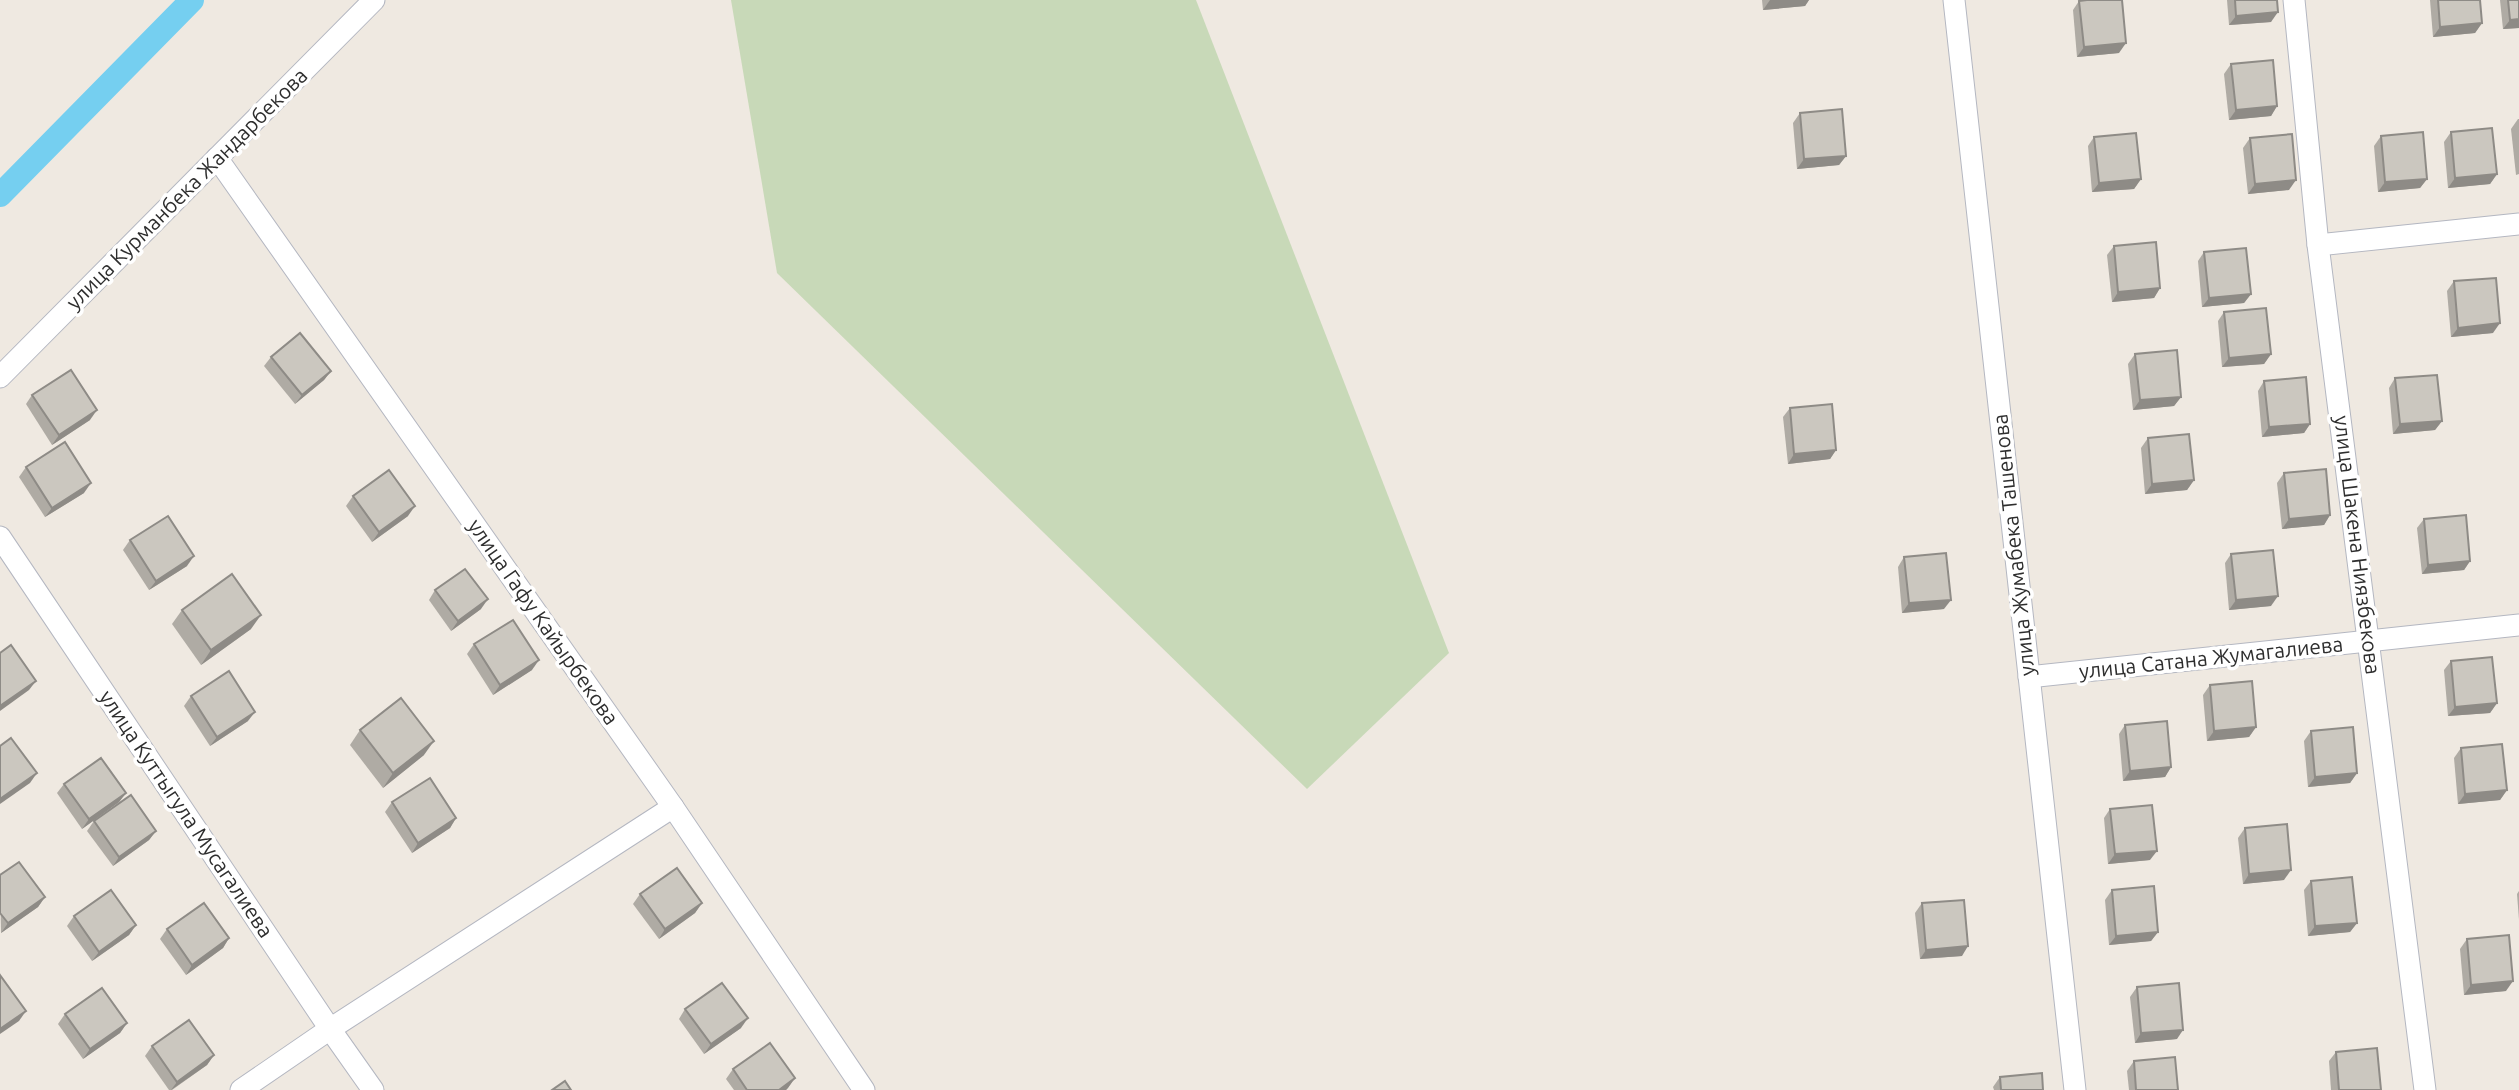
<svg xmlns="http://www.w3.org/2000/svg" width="2519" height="1090" font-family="Ubuntu,sans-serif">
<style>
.cemetery{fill:#c8d9b8}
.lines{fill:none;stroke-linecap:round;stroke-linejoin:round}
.canal{stroke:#75cff0;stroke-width:24}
.street-casing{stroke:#b4b7c1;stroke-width:23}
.street{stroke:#fff;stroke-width:21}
.wall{fill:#afaba4}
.shaded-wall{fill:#8e8b86}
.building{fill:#cbc7bf;stroke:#8e8b86;stroke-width:2}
.labels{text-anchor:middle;stroke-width:7;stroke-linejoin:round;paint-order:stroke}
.street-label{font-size:21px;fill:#2e2e2e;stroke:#fff}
</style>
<rect width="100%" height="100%" fill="#efe9e1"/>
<!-- cemetery -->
<polygon class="cemetery" points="731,0 1196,0 1449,653 1307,789 777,273"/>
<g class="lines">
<!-- canal -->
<polyline class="canal" points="0,195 192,0"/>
<defs>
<g id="street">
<polyline points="1954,0 2075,1090"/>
<polyline points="2294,0 2318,245 2425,1090"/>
<polyline points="217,158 673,807 864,1090"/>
<polyline points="2318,245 2519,224"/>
<polyline points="0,377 374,0"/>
<polyline points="0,537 330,1029 373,1090"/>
<polyline points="2029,677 2519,625"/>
<polyline points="241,1090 330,1029 673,807"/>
</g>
</defs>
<!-- street casing -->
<use href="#street" class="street-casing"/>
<!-- street -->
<use href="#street" class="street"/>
</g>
<!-- wall -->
<g class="wall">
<polygon points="1762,0 1809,0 1805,6 1763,10"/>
<polygon points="2227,0 2277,0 2271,22 2229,25"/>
<polygon points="2430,0 2480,0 2482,23 2475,33 2433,37"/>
<polygon points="2500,0 2519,0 2519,28 2503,29"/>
<polygon points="2079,1 2119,53 2077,57 2073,10"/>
<polygon points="2231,64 2277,106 2271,116 2229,120 2224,74"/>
<polygon points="1800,113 1846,156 1839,165 1797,169 1793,123"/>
<polygon points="2518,119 2519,119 2519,174 2516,175 2511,129"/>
<polygon points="2451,132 2497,174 2490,184 2448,188 2444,142"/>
<polygon points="2381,136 2427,179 2420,188 2378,192 2374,146"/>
<polygon points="2094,137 2141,179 2134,189 2092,192 2088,146"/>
<polygon points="2250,138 2289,190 2248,194 2243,148"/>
<polygon points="2114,246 2160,288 2154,298 2112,302 2107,255"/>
<polygon points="2204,252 2251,294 2244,303 2202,307 2198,261"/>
<polygon points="2454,281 2493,333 2451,337 2447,291"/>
<polygon points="2224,312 2271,354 2264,364 2222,367 2218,321"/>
<polygon points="2135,354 2181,397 2174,406 2133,410 2128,364"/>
<polygon points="271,357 331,371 324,380 295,404 264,366"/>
<polygon points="2395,378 2442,421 2435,430 2393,434 2389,388"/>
<polygon points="2264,381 2310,424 2304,433 2262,437 2258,391"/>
<polygon points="32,395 90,420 52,445 26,404"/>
<polygon points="1790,408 1836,450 1830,459 1788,464 1783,417"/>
<polygon points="2148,438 2194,480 2187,490 2145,494 2141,448"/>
<polygon points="26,467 84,493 45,517 19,477"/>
<polygon points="2284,473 2330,515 2324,525 2282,529 2277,483"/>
<polygon points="353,496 408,516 372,542 346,506"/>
<polygon points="2424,519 2470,561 2464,570 2422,574 2417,528"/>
<polygon points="130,540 187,566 149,590 123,550"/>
<polygon points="2231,554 2271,606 2229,610 2225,563"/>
<polygon points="1904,557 1944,609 1902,613 1898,567"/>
<polygon points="435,590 481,609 451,631 429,600"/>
<polygon points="182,610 251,629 201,665 172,624"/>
<polygon points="474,644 532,670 493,695 467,654"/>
<polygon points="2451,661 2497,703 2490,713 2448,716 2444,670"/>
<polygon points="2210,685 2256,727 2249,737 2207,741 2203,695"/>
<polygon points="191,696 248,721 210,746 184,706"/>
<polygon points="2125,725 2171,767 2165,777 2123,781 2119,734"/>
<polygon points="360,730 424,755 383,788 350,745"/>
<polygon points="2311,731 2357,773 2350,783 2308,787 2304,741"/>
<polygon points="2461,748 2507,790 2500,800 2458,804 2454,758"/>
<polygon points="64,784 126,793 119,802 82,829 57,793"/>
<polygon points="392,802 456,818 450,828 412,853 385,812"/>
<polygon points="2110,809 2150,860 2108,864 2104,818"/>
<polygon points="94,821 156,831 149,840 113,866 87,831"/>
<polygon points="2245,828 2284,880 2243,884 2238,838"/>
<polygon points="0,875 45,897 38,907 1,933"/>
<polygon points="2311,881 2357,923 2350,932 2308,936 2304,890"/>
<polygon points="2112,890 2158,932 2151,941 2109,945 2105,900"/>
<polygon points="2519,891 2519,920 2517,894"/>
<polygon points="640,894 702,903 695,913 659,939 633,904"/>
<polygon points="1922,903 1962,956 1920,959 1915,913"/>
<polygon points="74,916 136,925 129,935 92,961 67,926"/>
<polygon points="167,929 229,938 223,948 186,975 160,939"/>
<polygon points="2467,939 2506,991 2464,995 2460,949"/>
<polygon points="2137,987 2177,1039 2135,1043 2130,997"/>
<polygon points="685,1009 741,1028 704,1054 679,1019"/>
<polygon points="65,1014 127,1023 120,1033 83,1059 58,1024"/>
<polygon points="152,1046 214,1055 207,1065 172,1090 169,1090 145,1056"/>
<polygon points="2336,1052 2381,1090 2331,1090 2329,1061"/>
<polygon points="2134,1061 2178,1090 2129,1090 2127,1071"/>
<polygon points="733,1069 795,1078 786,1090 734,1090 726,1079"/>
<polygon points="2000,1077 2043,1090 1994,1090 1993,1087"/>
</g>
<!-- shaded-wall -->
<g class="shaded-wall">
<polygon points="1770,0 1809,0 1805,6 1763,10"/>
<polygon points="2278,12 2271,22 2229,25 2236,16"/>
<polygon points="2519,19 2519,28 2503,29 2510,20"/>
<polygon points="2482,23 2475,33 2433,37 2440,27"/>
<polygon points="2126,43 2119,53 2077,57 2084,47"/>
<polygon points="2277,106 2271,116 2229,120 2236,110"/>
<polygon points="1846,156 1839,165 1797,169 1804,159"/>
<polygon points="2497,174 2490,184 2448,188 2455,178"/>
<polygon points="2141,179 2134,189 2092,192 2099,183"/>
<polygon points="2427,179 2420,188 2378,192 2385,182"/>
<polygon points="2296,180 2289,190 2248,194 2255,184"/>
<polygon points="2160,288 2154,298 2112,302 2118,292"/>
<polygon points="2251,294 2244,303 2202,307 2209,298"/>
<polygon points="2500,323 2493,333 2451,337 2458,328"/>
<polygon points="2271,354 2264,364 2222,367 2229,358"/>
<polygon points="331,371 324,380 295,404 302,395"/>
<polygon points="2181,397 2174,406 2133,410 2140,400"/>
<polygon points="97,410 90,420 52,445 59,435"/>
<polygon points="2442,421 2435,430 2393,434 2400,424"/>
<polygon points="2310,424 2304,433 2262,437 2269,427"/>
<polygon points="1836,450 1830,459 1788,464 1794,454"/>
<polygon points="2194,480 2187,490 2145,494 2152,484"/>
<polygon points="91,483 84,493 45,517 52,508"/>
<polygon points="415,506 408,516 372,542 379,532"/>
<polygon points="2330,515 2324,525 2282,529 2289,519"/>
<polygon points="194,556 187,566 149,590 156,581"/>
<polygon points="2470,561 2464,570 2422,574 2428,565"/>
<polygon points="2278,596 2271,606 2229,610 2236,600"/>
<polygon points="488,599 481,609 451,631 458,621"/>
<polygon points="1951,600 1944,609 1902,613 1909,603"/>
<polygon points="261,615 251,629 201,665 211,650"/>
<polygon points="539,660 532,670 493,695 500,685"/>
<polygon points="36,681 29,690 0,711 0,706"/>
<polygon points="2497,703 2490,713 2448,716 2455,707"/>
<polygon points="255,712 248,721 210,746 217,737"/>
<polygon points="2256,727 2249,737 2207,741 2214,731"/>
<polygon points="434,741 424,755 383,788 393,773"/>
<polygon points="2171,767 2165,777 2123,781 2130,771"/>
<polygon points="37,773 30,783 0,804 0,799"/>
<polygon points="2357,773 2350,783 2308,787 2315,777"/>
<polygon points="2507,790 2500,800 2458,804 2465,794"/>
<polygon points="126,793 119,802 82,829 89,819"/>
<polygon points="456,818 450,828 412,853 418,843"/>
<polygon points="156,831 149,840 113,866 119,857"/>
<polygon points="2157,851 2150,860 2108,864 2115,854"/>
<polygon points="2291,870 2284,880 2243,884 2249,874"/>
<polygon points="45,897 38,907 1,933 8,923"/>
<polygon points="702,903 695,913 659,939 665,929"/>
<polygon points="2357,923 2350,932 2308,936 2315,926"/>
<polygon points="136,925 129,935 92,961 99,952"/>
<polygon points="2158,932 2151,941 2109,945 2116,936"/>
<polygon points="229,938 223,948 186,975 192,965"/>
<polygon points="1968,946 1962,956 1920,959 1926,950"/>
<polygon points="2513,981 2506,991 2464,995 2471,985"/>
<polygon points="26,1011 19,1021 0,1034 0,1029"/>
<polygon points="748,1018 741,1028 704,1054 711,1044"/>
<polygon points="127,1023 120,1033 83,1059 90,1049"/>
<polygon points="2183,1030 2177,1039 2135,1043 2141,1033"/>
<polygon points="214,1055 207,1065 171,1090 177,1082"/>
<polygon points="795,1078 788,1088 786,1090 779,1090"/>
</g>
<!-- building -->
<g class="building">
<polygon points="2087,0 2122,0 2126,43 2084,47 2079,1"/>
<polygon points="2235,0 2277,0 2278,12 2236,16"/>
<polygon points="2438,0 2480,0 2482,23 2440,27"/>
<polygon points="2508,0 2519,0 2519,19 2510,20"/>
<polygon points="2273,60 2277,106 2236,110 2231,64"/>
<polygon points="1842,109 1846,156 1804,159 1800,113"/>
<polygon points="2492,128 2497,174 2455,178 2451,132"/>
<polygon points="2423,132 2427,179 2385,182 2381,136"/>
<polygon points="2136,133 2141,179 2099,183 2094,137"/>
<polygon points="2292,134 2296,180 2255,184 2250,138"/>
<polygon points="2156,242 2160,288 2118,292 2114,246"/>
<polygon points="2246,248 2251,294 2209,298 2204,252"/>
<polygon points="2496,278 2500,323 2458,328 2454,281"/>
<polygon points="2266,308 2271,354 2229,358 2224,312"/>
<polygon points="300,333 331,371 302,395 271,357"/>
<polygon points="2177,350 2181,397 2140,400 2135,354"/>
<polygon points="71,370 97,410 59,435 32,395"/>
<polygon points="2437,375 2442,421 2400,424 2395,378"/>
<polygon points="2306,377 2310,424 2269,427 2264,381"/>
<polygon points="1832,404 1836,450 1794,454 1790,408"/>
<polygon points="2189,434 2194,480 2152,484 2148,438"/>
<polygon points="65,442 91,483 52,508 26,467"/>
<polygon points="2326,469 2330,515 2289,519 2284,473"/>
<polygon points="389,470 415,506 379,532 353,496"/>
<polygon points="2466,515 2470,561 2428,565 2424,519"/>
<polygon points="168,516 194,556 156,581 130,540"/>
<polygon points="2273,550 2278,596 2236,600 2231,554"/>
<polygon points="1946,553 1951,600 1909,603 1904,557"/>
<polygon points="465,569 488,599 458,621 435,590"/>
<polygon points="232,574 261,615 211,650 182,610"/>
<polygon points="513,620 539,660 500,685 474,644"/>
<polygon points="11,645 36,681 0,706 0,653"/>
<polygon points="2492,657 2497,703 2455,707 2451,661"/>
<polygon points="229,671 255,712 217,737 191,696"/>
<polygon points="2252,681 2256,727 2214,731 2210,685"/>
<polygon points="401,698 434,741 393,773 360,730"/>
<polygon points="2167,721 2171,767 2130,771 2125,725"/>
<polygon points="2353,727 2357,773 2315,777 2311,731"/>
<polygon points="11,738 37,773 0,799 0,746"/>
<polygon points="2502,744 2507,790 2465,794 2461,748"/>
<polygon points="101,758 126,793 89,819 64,784"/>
<polygon points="430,778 456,818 418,843 392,802"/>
<polygon points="131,795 156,831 119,857 94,821"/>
<polygon points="2152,805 2157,851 2115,854 2110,809"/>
<polygon points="2287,824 2291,870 2249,874 2245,828"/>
<polygon points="19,862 45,897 8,923 0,913 0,875"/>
<polygon points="677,868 702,903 665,929 640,894"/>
<polygon points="2352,877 2357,923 2315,926 2311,881"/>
<polygon points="2154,886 2158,932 2116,936 2112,890"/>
<polygon points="111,890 136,925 99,952 74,916"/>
<polygon points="1964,900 1968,946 1926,950 1922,903"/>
<polygon points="204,903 229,938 192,965 167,929"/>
<polygon points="2509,935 2513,981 2471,985 2467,939"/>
<polygon points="0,975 26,1011 0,1029"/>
<polygon points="722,983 748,1018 711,1044 685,1009"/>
<polygon points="2179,983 2183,1030 2141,1033 2137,987"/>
<polygon points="102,988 127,1023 90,1049 65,1014"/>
<polygon points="189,1020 214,1055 177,1082 152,1046"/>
<polygon points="770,1043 795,1078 779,1090 747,1090 733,1069"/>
<polygon points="2377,1048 2381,1090 2339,1090 2336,1052"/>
<polygon points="2175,1057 2178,1090 2136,1090 2134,1061"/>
<polygon points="2042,1073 2043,1090 2001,1090 2000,1077"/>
<polygon points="565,1081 571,1090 552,1090"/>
</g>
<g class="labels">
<!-- street labels -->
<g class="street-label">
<text transform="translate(187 189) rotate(-45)" y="7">улица Курманбека Жандарбекова</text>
<text transform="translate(2014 545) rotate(-96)" y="7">улица Жумабека Ташенова</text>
<text transform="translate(2357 545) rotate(83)" y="7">улица Шакена Ниязбекова</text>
<text transform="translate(543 622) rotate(55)" y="7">улица Гафу Кайырбекова</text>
<text transform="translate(2211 658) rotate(-6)" y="7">улица Сатана Жумагалиева</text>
<text transform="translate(186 814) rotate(56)" y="7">улица Куттыгула Мусагалиева</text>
</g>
</g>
</svg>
